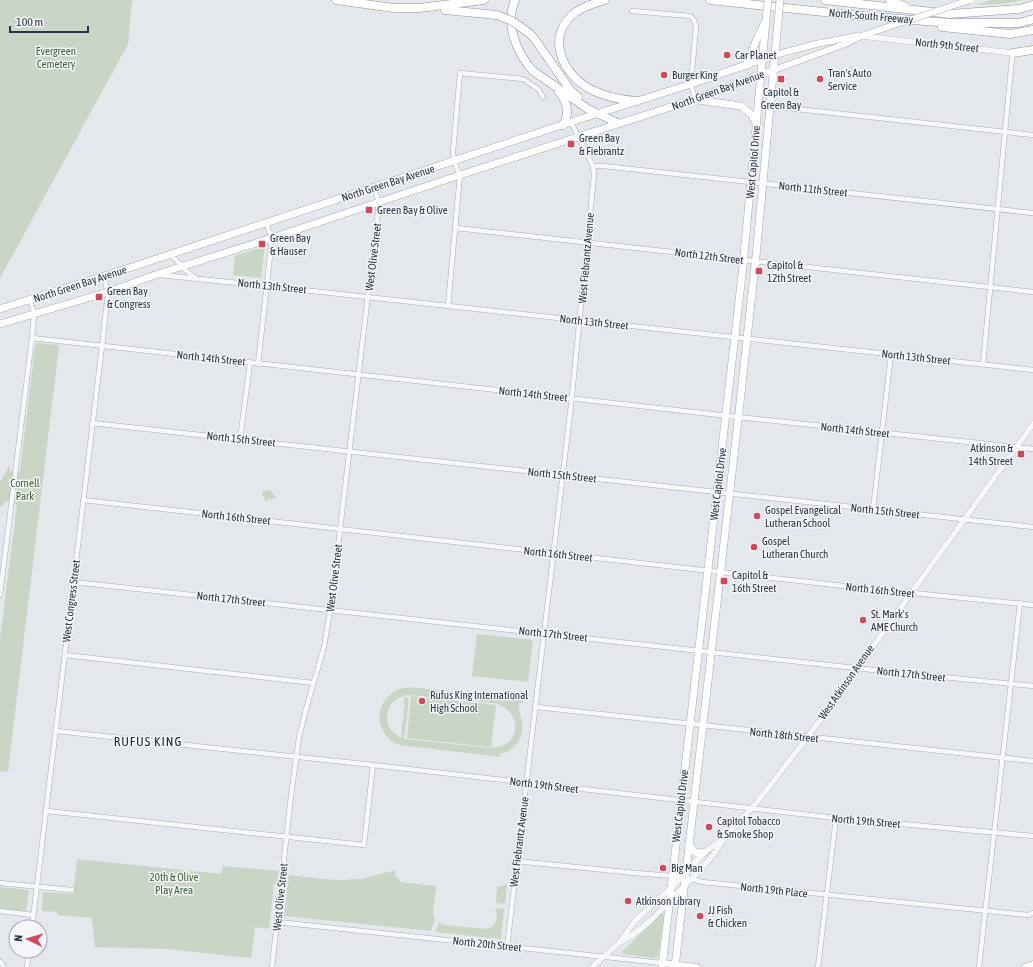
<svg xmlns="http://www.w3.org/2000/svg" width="1033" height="967" font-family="'Asap Condensed',sans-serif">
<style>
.green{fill:#c9d6c5;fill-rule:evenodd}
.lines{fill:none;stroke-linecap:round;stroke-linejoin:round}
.minor-casing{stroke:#a9aeb7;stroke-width:5.5}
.tertiary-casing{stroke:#a9aeb7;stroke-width:6}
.secondary-casing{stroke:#a9aeb7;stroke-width:7}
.primary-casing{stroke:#a3abb8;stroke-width:8}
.motorway-casing{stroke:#8b94a3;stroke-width:9}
.minor{stroke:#f7f8fa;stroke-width:4.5}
.tertiary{stroke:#f7f8fa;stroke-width:5.5}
.secondary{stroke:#fff;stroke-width:6}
.primary{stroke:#fff;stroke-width:7}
.motorway{stroke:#fff;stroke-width:8}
.secondary-bridge-casing{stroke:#a9aeb7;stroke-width:7;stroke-linecap:butt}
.primary-bridge-casing{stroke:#a3abb8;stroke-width:8;stroke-linecap:butt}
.motorway-bridge-casing{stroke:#8b94a3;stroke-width:9;stroke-linecap:butt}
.secondary-bridge{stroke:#fff;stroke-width:6}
.primary-bridge{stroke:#fff;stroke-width:7}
.motorway-bridge{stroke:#fff;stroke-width:8}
.poi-dot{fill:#d1495b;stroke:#f4f6f9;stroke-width:1.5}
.labels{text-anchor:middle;stroke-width:3;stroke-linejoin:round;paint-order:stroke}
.street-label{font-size:11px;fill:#2b3445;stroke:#f4f6f9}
.park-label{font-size:11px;fill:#3f6138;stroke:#f4f6f9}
.poi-label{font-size:11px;fill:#2b3445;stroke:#f4f6f9;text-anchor:start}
.quarter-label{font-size:13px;letter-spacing:1px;fill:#1d2536;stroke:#f4f6f9}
</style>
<rect width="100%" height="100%" fill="#e4e7ec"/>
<!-- green -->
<g class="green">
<polygon points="0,0 132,0 128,44 0,278"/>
<polygon points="991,0 1026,0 999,4 976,5"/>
<polygon points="265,246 261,278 233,275 235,256"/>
<polygon points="37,343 58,345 59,346 8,772 0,771 0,639 17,504 6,501 3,506 0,506 0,482 8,468 10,467 10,471 20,472 35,346"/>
<polygon points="266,490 271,491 276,497 275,499 273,498 271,500 269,499 266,502 265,501 264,496 262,496 263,491"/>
<polygon points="477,634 533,640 528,682 472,676"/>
<path d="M408,687L479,694L481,691L508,694L511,691L523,692V703H519C518,711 521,715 522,722C525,737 515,751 500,754V757L399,745C369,731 375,692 408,687ZM408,695L493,703C523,709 523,746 492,748L404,739L409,698L404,697V703H405L401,738C379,727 384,698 408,695Z"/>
<polygon points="411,696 496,705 491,747 407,738"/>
<polygon points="77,859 221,874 223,866 279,871 277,884 274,884 269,929 255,927 251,958 167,949 95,947 92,918 57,915 57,912 42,911 43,892 73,894"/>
<polygon points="396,870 395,875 401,882 436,886 433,913 435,919 431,931 284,916 289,875 335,880 361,879"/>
<polygon points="507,884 505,904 496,903 497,887"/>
<polygon points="0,887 29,890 26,911 0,909"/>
<path d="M495,908L504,909L501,939L435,932L439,922L443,925L488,929C496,925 499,917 495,908Z"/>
<polygon points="661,913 663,913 664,915 658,957 654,958 623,954 622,951 625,949"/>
</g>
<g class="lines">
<defs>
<g id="minor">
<polyline points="632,11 690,16 694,20 696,26 691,84 695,99"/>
<polyline points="770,106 1033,135"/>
<polyline points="593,166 603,166 1033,213"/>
<polyline points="456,228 1033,292"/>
<path d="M168,255C181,260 184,273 195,277"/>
<polyline points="160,275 267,286 1033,370"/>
<polyline points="448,306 460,175 454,161 453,152 460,73 523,79 538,89 543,97"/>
<polyline points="32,338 738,417 1033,449"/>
<polyline points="258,364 272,238 266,223"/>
<polyline points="983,364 1012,58 1013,53 1014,53"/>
<polyline points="92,423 1033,527"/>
<polyline points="240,439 250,363"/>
<polyline points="83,500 853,587 1033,605"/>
<polyline points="873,510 891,354"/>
<polyline points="74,582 883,671 1033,686"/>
<polyline points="0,595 32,338 34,314 30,300"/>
<polyline points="65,655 313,683"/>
<polyline points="536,707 1033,761"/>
<polyline points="56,731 373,765 836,818 1033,836"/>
<polyline points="47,811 364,845 373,765"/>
<polyline points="516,861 635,873 685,877 702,882 1028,915 1033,913"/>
<polyline points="0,883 72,890"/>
<polyline points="0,911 33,915"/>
<polyline points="277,922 662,963"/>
<polyline points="32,927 102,346 108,292 103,275"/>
<polyline points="507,947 571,405 594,175 593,166 571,122"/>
<polyline points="0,961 4,967"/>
<polyline points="27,967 29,951"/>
<polyline points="272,967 291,796 299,737 306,709 324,647 331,605 379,203 374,187"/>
<polyline points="818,967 836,818"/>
<polyline points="979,967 1020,603"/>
</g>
<g id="tertiary">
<polyline points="861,36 1013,53"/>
<path d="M620,942C642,932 660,911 676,894C693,877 711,861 723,840"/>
<polyline points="592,967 620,942 634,922 641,915 671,888 705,852 724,838 758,801 807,738 1033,424"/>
</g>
<g id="secondary">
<polyline points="775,55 816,44 857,36"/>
<polyline points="774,70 845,44 861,36 888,27"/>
<polyline points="662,963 697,967"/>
<polyline points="1025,967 1033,964"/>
</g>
<g id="primary">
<polyline points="746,66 759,34 764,24"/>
<polyline points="697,100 741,106 751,114 757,125"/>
<polyline points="0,309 129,268 571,122 691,84 775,55"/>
<polyline points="0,324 108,292 155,275 272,238 460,175 695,99 774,70"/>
<path d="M689,844C692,851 697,855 705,852"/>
<polyline points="662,967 743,266 766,20"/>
<polyline points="675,967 739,412 756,256 778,22"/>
</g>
<g id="motorway">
<polyline points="336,0 394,8 419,8 484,0"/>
<path d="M515,0C505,24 516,52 533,71L588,109L618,123"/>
<path d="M605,0C595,3 585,6 576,12C545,35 561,73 590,89C605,97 621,100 637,101"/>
<polyline points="710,0 862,16 951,23 1019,23 1033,19"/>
<polyline points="825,0 950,14 1019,9 1033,5"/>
<polyline points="890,0 906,7"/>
<polyline points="445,10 497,15"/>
<polyline points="942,27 1010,34 1033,30"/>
<polyline points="529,33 534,38 571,91 578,97"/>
<polyline points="1013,53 1033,50"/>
<path d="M559,92C568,103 570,113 563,125"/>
</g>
</defs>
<!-- minor casing -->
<use href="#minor" class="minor-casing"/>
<!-- tertiary casing -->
<use href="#tertiary" class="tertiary-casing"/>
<!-- secondary casing -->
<use href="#secondary" class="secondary-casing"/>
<!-- primary casing -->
<use href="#primary" class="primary-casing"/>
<!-- motorway casing -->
<use href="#motorway" class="motorway-casing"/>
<!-- minor -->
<use href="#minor" class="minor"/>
<!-- tertiary -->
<use href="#tertiary" class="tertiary"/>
<!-- secondary -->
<use href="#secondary" class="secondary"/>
<!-- primary -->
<use href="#primary" class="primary"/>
<!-- motorway -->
<use href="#motorway" class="motorway"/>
<defs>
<polyline id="secondary-bridge" points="888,27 970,0"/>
<g id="primary-bridge">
<polyline points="766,20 768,0"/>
<polyline points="778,22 780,0"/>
</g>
<polyline id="motorway-bridge" points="497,15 512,21 529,33"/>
</defs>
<!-- secondary-bridge casing -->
<use href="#secondary-bridge" class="secondary-bridge-casing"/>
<!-- primary-bridge casing -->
<use href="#primary-bridge" class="primary-bridge-casing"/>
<!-- motorway-bridge casing -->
<use href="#motorway-bridge" class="motorway-bridge-casing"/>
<!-- secondary-bridge -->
<use href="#secondary-bridge" class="secondary-bridge"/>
<!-- primary-bridge -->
<use href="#primary-bridge" class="primary-bridge"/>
<!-- motorway-bridge -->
<use href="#motorway-bridge" class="motorway-bridge"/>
</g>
<!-- markers -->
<g class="poi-dot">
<circle cx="727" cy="55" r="4"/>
<circle cx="664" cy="75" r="4"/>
<rect x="777" y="75" width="8" height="8" rx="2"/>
<circle cx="820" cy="79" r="4"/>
<rect x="567" y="140" width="8" height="8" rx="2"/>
<rect x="365" y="206" width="8" height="8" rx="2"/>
<rect x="258" y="240" width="8" height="8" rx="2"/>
<rect x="755" y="267" width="8" height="8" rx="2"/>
<rect x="95" y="293" width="8" height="8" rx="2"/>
<rect x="1017" y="450" width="8" height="8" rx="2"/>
<circle cx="757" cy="516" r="4"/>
<circle cx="754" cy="547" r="4"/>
<rect x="720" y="577" width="8" height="8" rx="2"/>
<circle cx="863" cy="620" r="4"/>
<circle cx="422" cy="701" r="4"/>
<circle cx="709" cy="827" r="4"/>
<circle cx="663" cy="868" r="4"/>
<circle cx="628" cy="901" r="4"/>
<circle cx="700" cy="916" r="4"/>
</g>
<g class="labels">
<!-- street labels -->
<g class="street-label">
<text transform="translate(871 16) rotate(5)" y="4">North-South Freeway</text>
<text transform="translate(947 45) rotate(6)" y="4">North 9th Street</text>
<text transform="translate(718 90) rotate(-20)" y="4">North Green Bay Avenue</text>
<text transform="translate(753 162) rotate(-85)" y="4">West Capitol Drive</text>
<text transform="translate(388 183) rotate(-18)" y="4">North Green Bay Avenue</text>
<text transform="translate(813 189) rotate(6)" y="4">North 11th Street</text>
<text transform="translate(709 256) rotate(7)" y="4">North 12th Street</text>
<text transform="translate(373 257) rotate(-83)" y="4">West Olive Street</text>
<text transform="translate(586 258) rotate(-85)" y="4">West Fiebrantz Avenue</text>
<text transform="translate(80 284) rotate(-18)" y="4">North Green Bay Avenue</text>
<text transform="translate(272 286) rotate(6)" y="4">North 13th Street</text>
<text transform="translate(594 322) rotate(6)" y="4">North 13th Street</text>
<text transform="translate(916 357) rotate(6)" y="4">North 13th Street</text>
<text transform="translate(211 358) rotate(6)" y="4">North 14th Street</text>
<text transform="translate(533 394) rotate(6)" y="4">North 14th Street</text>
<text transform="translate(855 430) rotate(6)" y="4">North 14th Street</text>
<text transform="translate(241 439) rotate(6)" y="4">North 15th Street</text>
<text transform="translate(562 475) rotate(6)" y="4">North 15th Street</text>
<text transform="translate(718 484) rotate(-83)" y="4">West Capitol Drive</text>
<text transform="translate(885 511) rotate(6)" y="4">North 15th Street</text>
<text transform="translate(236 517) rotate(6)" y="4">North 16th Street</text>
<text transform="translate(558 554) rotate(6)" y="4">North 16th Street</text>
<text transform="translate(334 578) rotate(-83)" y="4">West Olive Street</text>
<text transform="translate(880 590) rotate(6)" y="4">North 16th Street</text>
<text transform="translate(231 599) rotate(6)" y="4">North 17th Street</text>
<text transform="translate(71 601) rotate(-83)" y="4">West Congress Street</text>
<text transform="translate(553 634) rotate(6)" y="4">North 17th Street</text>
<text transform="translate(911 674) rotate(6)" y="4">North 17th Street</text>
<text transform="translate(846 682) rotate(-55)" y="4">West Atkinson Avenue</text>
<text transform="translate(784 735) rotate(6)" y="4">North 18th Street</text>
<text transform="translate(544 785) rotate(7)" y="4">North 19th Street</text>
<text transform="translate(680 806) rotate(-83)" y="4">West Capitol Drive</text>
<text transform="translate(866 821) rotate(5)" y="4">North 19th Street</text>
<text transform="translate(519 842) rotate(-83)" y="4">West Fiebrantz Avenue</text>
<text transform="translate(774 890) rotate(6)" y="4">North 19th Place</text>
<text transform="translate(280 897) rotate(-84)" y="4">West Olive Street</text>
<text transform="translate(487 944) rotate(6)" y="4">North 20th Street</text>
</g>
<!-- park labels -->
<g class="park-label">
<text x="56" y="55">Evergreen<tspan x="56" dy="13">Cemetery</tspan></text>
<text x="25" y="487">Cornell<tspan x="25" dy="13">Park</tspan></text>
<text x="174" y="881">20th &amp; Olive<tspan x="174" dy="13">Play Area</tspan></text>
</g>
<!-- poi labels -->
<g class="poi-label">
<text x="735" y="59">Car Planet</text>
<text x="828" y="77">Tran's Auto<tspan x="828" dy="13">Service</tspan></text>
<text x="672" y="79">Burger King</text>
<text x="781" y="96" text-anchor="middle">Capitol &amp;<tspan x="781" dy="13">Green Bay</tspan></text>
<text x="579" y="142">Green Bay<tspan x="579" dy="13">&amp; Fiebrantz</tspan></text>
<text x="377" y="214">Green Bay &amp; Olive</text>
<text x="270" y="242">Green Bay<tspan x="270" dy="13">&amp; Hauser</tspan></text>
<text x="767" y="269">Capitol &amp;<tspan x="767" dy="13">12th Street</tspan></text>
<text x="107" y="295">Green Bay<tspan x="107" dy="13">&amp; Congress</tspan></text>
<text x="1013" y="452" text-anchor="end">Atkinson &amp;<tspan x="1013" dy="13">14th Street</tspan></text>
<text x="765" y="514">Gospel Evangelical<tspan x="765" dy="13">Lutheran School</tspan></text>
<text x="762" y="545">Gospel<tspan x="762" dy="13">Lutheran Church</tspan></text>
<text x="732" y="579">Capitol &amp;<tspan x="732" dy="13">16th Street</tspan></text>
<text x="871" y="618">St. Mark's<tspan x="871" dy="13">AME Church</tspan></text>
<text x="430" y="699">Rufus King International<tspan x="430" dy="13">High School</tspan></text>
<text x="717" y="825">Capitol Tobacco<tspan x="717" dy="13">&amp; Smoke Shop</tspan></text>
<text x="671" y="872">Big Man</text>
<text x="636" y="905">Atkinson Library</text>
<text x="708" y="914">JJ Fish<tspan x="708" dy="13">&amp; Chicken</tspan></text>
</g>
<!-- quarter labels -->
<g class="quarter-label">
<text x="148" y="746">RUFUS KING</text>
</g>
</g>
<!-- north arrow -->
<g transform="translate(28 939) rotate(275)"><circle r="19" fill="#f4f6f9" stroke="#a4a8b1"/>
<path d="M0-3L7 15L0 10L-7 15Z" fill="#d1495b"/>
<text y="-6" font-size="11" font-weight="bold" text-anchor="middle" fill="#2b3445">N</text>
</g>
<!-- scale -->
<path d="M10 26v6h78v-6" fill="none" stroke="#2b3445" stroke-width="2"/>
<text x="16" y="26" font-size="12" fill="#2b3445" stroke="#f4f6f9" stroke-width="3" paint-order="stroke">100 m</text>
</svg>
